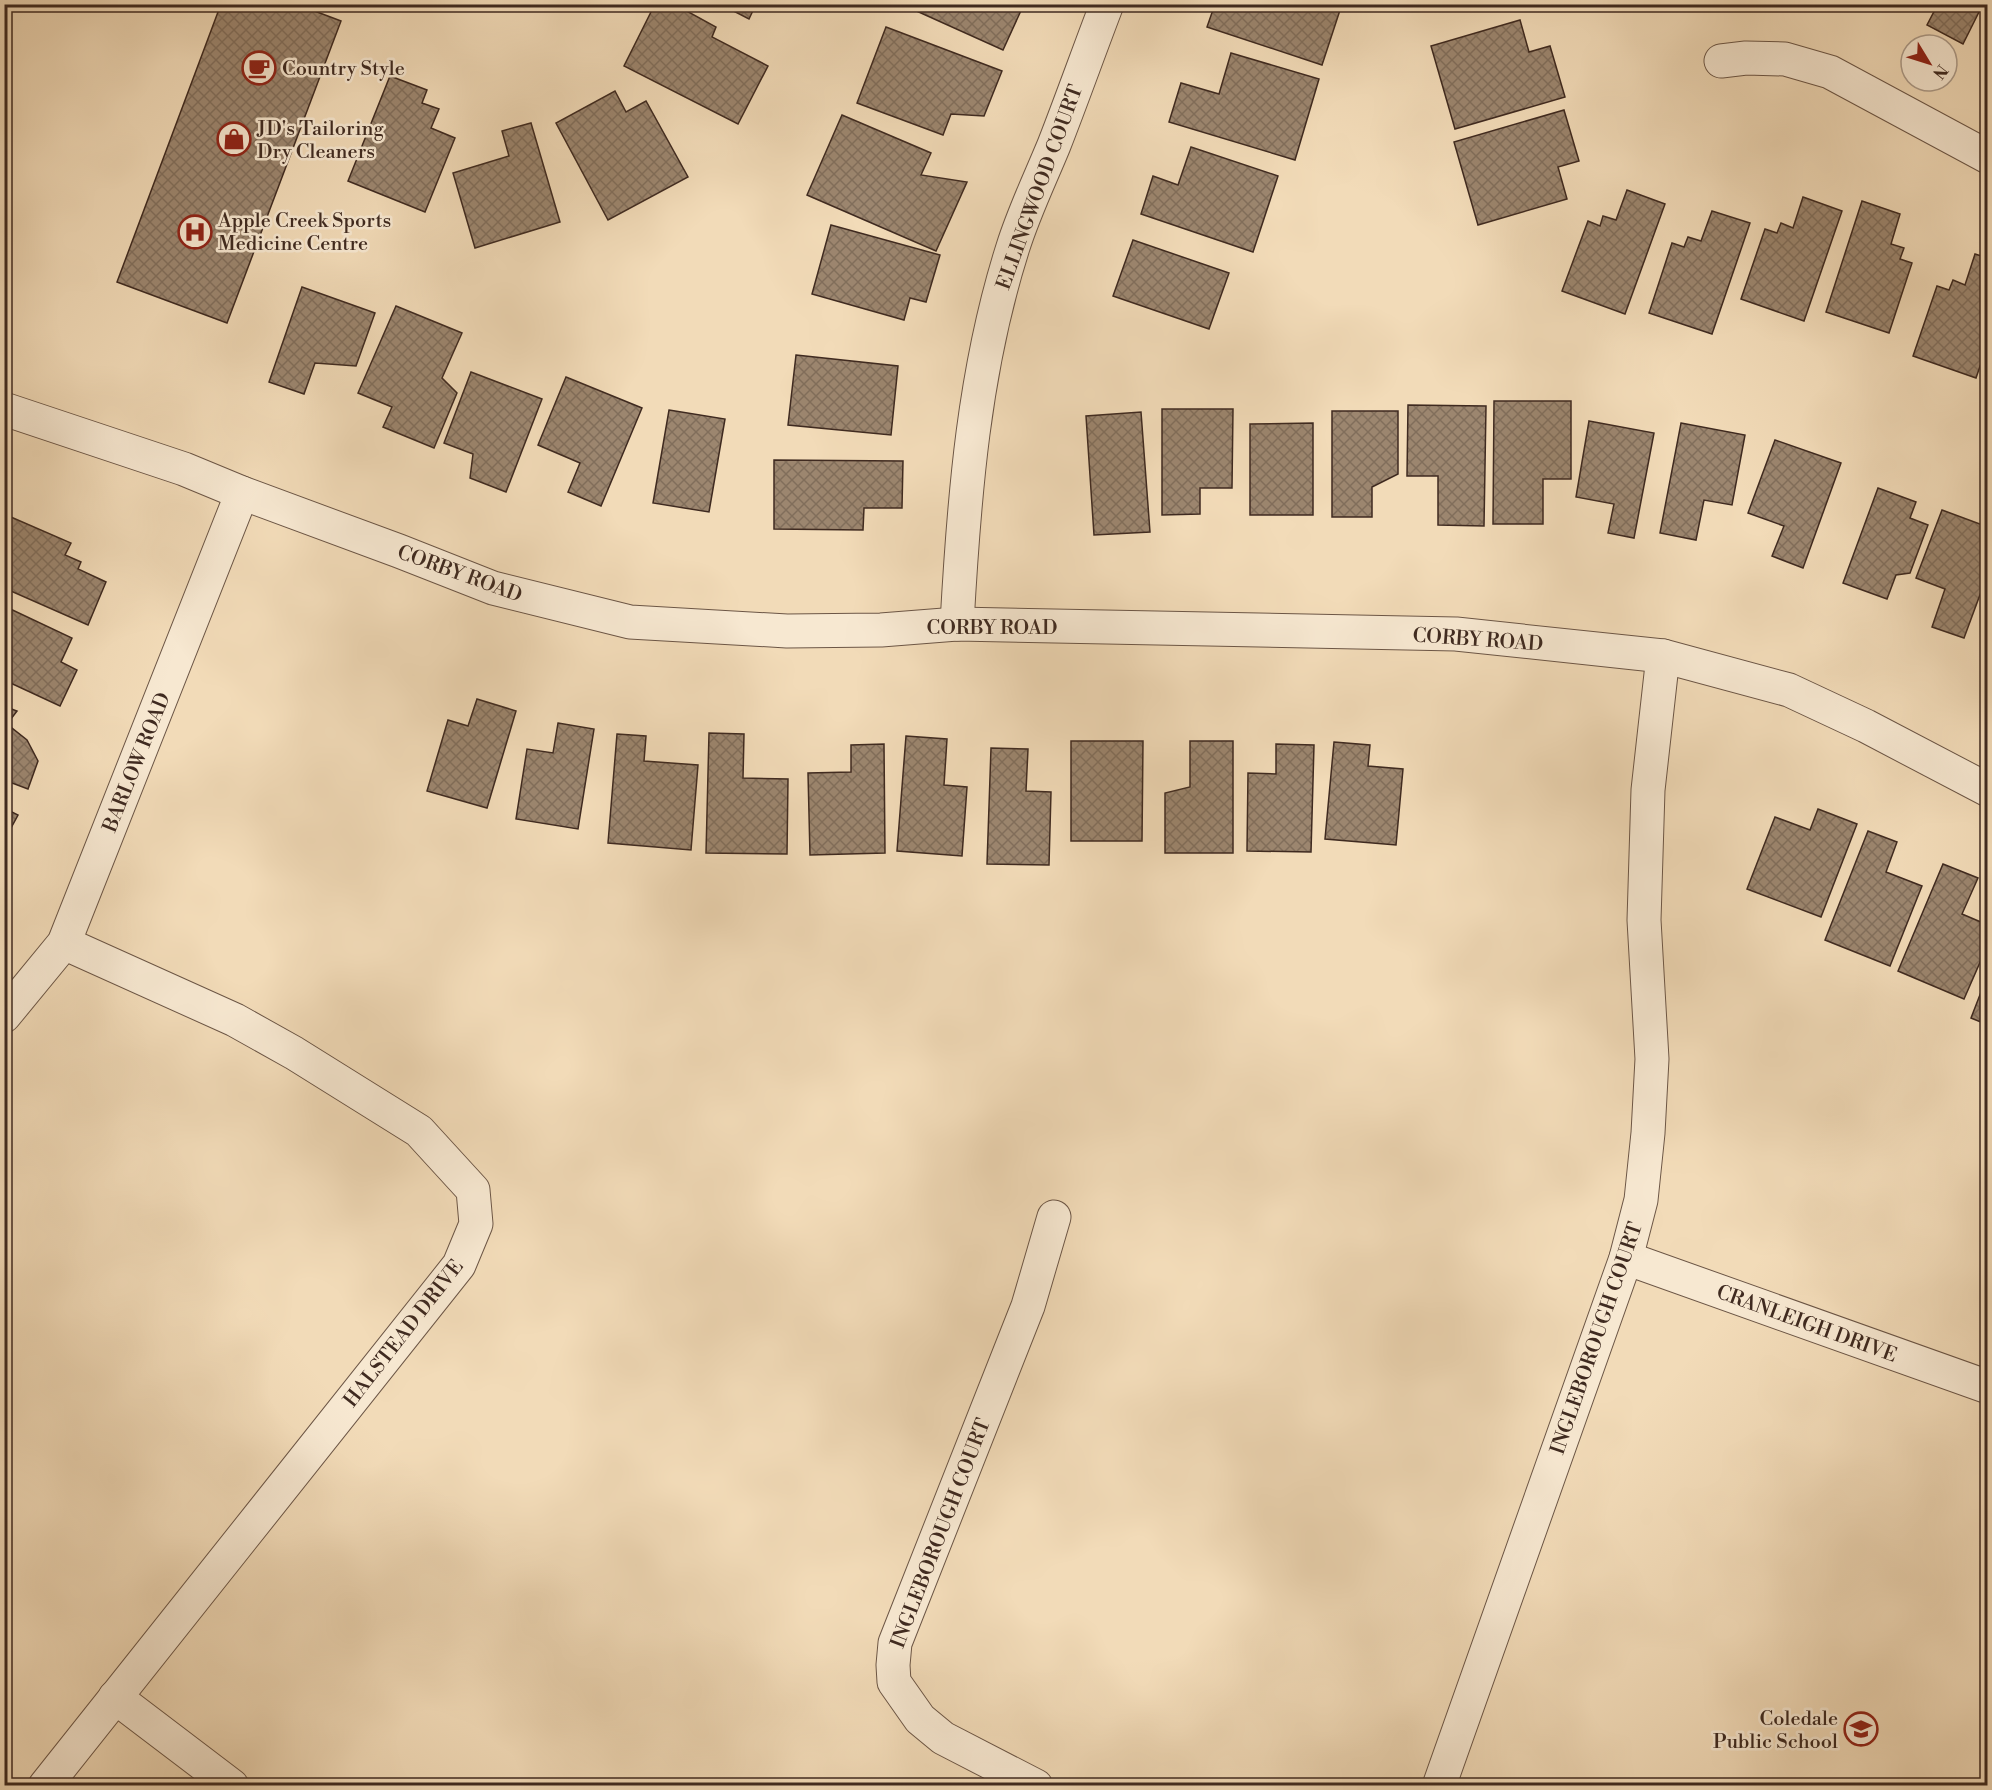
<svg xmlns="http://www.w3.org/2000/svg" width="1992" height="1790" font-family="'Libre Bodoni',serif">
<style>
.building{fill:url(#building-cross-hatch);stroke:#3f2a20;stroke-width:1.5}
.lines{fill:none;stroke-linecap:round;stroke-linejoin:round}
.minor-casing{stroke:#6c5646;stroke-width:35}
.minor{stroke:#f7e8d1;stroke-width:33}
.labels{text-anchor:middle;stroke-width:5;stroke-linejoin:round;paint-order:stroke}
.poi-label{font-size:20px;fill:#3f2a20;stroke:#f7e8d1;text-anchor:start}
.street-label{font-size:20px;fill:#3f2a20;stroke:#f7e8d1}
</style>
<defs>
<pattern id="building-cross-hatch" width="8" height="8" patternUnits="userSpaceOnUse" patternTransform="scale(1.5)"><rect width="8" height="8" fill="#9c866f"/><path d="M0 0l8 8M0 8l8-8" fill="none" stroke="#816e5b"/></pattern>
</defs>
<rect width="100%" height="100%" fill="#f2dbb8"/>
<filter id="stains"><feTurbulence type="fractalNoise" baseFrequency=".00333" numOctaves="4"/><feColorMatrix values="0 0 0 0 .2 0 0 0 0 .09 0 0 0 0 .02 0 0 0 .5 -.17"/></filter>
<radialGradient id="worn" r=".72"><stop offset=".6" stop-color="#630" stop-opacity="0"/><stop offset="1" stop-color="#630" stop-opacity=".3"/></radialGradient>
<!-- building -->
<g class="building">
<polygon points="221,4 296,4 341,21 227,323 117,282"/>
<polygon points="655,4 674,4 716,27 712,37 768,66 738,124 624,66"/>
<polygon points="720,4 756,4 749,19"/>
<polygon points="901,4 1024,4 1003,50"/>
<polygon points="1215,4 1342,4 1322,65 1207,27"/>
<polygon points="1547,4 1573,4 1572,11"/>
<polygon points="1938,4 1983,4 1963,44 1927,25"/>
<polygon points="1520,20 1529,52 1550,46 1565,97 1455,129 1431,46"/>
<polygon points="886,27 1002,71 984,116 951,114 943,135 857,103"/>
<polygon points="1231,53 1319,79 1295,160 1169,122 1181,83 1219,94"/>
<polygon points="390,76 427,90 422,103 439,109 431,128 455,138 425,212 348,181"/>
<polygon points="615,91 626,112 646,101 688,177 608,220 556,123"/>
<polygon points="1564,110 1579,161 1558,167 1567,199 1478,225 1454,142"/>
<polygon points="842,115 931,153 921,175 967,182 936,251 807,195"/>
<polygon points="531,123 560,222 475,248 453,173 509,156 502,131"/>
<polygon points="1191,147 1278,176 1253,252 1141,214 1153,176 1178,185"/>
<polygon points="1627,190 1665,204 1625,314 1562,291 1588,221 1600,226 1603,216 1616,220"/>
<polygon points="1803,197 1842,211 1804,321 1741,299 1765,229 1777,233 1781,223 1793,228"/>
<polygon points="1862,201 1900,214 1891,244 1904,248 1900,259 1912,263 1889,333 1826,312"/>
<polygon points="1712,211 1750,223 1712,334 1649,313 1672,243 1684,247 1688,237 1701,241"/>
<polygon points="831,225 940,255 926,302 910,298 904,320 812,294"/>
<polygon points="1133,240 1229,273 1209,329 1113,296"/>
<polygon points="1975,254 1988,258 1988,343 1976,378 1913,356 1937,286 1949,290 1953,280 1965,285"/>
<polygon points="302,287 375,313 356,366 315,363 304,394 269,382"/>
<polygon points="396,306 462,333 442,378 457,393 434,448 383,427 392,407 358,393"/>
<polygon points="796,355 898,366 891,435 788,425"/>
<polygon points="471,372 542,399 506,492 470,478 473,454 444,443"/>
<polygon points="566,377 642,408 601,506 568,492 580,463 538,445"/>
<polygon points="1494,401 1571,401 1571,479 1543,479 1543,524 1493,524"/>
<polygon points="1408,405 1486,406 1484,526 1438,525 1438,476 1407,476"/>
<polygon points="1162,409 1233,409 1232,488 1200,488 1200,514 1162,515"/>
<polygon points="669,410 725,419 709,512 653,503"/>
<polygon points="1332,411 1398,411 1398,474 1372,487 1372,517 1332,517"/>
<polygon points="1141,412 1150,532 1094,535 1086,416"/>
<polygon points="1589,421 1654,433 1634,538 1608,533 1614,504 1576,497"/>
<polygon points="1313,423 1313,515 1250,515 1250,424"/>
<polygon points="1681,423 1745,435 1732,505 1704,500 1696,540 1660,533"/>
<polygon points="1775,440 1841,463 1803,568 1772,556 1784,526 1748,513"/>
<polygon points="774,460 903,461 902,508 864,508 863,530 774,529"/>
<polygon points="1878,488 1916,502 1910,518 1928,525 1910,573 1896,575 1887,599 1843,583"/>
<polygon points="1942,510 1988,527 1988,573 1964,638 1932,627 1945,589 1916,578"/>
<polygon points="4,514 71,543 65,555 81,562 78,569 106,582 88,625 4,588"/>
<polygon points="4,606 72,638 61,662 77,670 60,706 4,680"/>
<polygon points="477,699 516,711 487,808 427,791 448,720 468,726"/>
<polygon points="4,706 17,711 7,724 27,740 38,761 28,789 4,780"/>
<polygon points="558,723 594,729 578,829 516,819 527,749 553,753"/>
<polygon points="709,733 744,734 743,778 788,779 787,854 706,853"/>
<polygon points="617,734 646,736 644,761 698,765 691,850 608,843"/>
<polygon points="906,736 947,739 944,785 967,787 962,856 897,851"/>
<polygon points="1071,741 1143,741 1142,841 1071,841"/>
<polygon points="1190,741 1233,741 1233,853 1165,853 1165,793 1190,787"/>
<polygon points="1334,742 1370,745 1368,766 1403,769 1396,845 1325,839"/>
<polygon points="884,744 885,853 810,855 808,773 851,772 851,745"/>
<polygon points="1276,744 1314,745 1311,852 1247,851 1248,773 1276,774"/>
<polygon points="991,748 1028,749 1026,791 1051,792 1049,865 987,864"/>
<polygon points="4,808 18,815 4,841"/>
<polygon points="1818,809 1857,824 1821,917 1747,889 1775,817 1810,830"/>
<polygon points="1868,831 1897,842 1886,872 1922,886 1890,966 1825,940"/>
<polygon points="1943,864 1978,878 1962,914 1988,925 1988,944 1964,999 1898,971"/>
<polygon points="1988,974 1988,1025 1971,1018"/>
</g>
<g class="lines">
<defs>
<g id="minor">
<polyline points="1721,61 1746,58 1785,59 1830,72 1988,157"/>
<polyline points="4,409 184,469 242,493 399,551 493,588 630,622 787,631 881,630 957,624 1456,634 1663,656 1789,690 1866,726 1988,790"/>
<path d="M957,624C964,496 974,369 1013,247C1024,212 1040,179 1054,145C1072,99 1089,51 1107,4"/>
<polyline points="4,1016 64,943 242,493"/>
<polyline points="1626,1258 1988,1387"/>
<polyline points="115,1697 232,1786"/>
<polyline points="45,1786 459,1265 476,1224 473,1190 419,1131 294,1053 235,1020 64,943"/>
<polyline points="1036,1786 943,1738 920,1719 894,1682 893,1665 895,1643 1028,1306 1054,1217"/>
<polyline points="1439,1786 1626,1258 1641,1200 1648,1133 1652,1059 1644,920 1648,790 1663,656"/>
</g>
</defs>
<!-- minor casing -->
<use href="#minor" class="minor-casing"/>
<!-- minor -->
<use href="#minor" class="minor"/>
</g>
<!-- icons -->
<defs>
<symbol id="cafe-ring" viewBox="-11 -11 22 22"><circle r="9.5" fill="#f7e8d1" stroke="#8f2418" stroke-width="1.5"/><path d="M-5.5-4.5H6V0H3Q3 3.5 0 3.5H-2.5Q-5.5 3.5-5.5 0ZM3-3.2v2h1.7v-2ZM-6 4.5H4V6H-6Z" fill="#8f2418"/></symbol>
<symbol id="shop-ring" viewBox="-11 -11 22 22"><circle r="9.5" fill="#f7e8d1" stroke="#8f2418" stroke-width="1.5"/><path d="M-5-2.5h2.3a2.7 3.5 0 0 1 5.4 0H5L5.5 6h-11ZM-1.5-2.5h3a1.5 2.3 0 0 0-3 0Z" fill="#8f2418"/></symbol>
<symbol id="hospital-ring" viewBox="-11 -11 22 22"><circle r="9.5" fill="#f7e8d1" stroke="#8f2418" stroke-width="1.5"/><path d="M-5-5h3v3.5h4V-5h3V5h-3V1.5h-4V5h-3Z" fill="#8f2418"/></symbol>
<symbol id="school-ring" viewBox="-11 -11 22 22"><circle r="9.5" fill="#f7e8d1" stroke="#8f2418" stroke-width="1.5"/><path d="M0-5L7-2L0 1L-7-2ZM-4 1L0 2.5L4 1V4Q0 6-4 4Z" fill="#8f2418"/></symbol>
</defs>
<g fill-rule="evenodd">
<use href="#cafe-ring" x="240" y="49" width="38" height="38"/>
<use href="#shop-ring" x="215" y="120" width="38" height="38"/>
<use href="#hospital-ring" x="176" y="213" width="38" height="38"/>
<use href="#school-ring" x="1842" y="1710" width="38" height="38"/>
</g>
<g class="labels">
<!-- poi labels -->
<g class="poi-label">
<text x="282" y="75">Country Style</text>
<text x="257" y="135">JD's Tailoring<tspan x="257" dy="23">Dry Cleaners</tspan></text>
<text x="218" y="227">Apple Creek Sports<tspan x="218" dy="23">Medicine Centre</tspan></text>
<text x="1838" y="1725" text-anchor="end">Coledale<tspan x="1838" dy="23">Public School</tspan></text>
</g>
<!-- street labels -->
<g class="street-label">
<text transform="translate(1039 187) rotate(-70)" y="7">ELLINGWOOD COURT</text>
<text transform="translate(460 573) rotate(20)" y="7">CORBY ROAD</text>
<text x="992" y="634">CORBY ROAD</text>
<text transform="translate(1478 639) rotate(4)" y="7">CORBY ROAD</text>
<text transform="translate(136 762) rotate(-68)" y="7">BARLOW ROAD</text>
<text transform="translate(1807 1323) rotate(20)" y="7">CRANLEIGH DRIVE</text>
<text transform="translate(403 1333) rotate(-52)" y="7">HALSTEAD DRIVE</text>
<text transform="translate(1596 1338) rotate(-71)" y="7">INGLEBOROUGH COURT</text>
<text transform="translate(940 1533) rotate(-69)" y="7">INGLEBOROUGH COURT</text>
</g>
</g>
<!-- margin -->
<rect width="1992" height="1790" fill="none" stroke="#f2dbb8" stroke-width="24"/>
<rect x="6" y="6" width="1980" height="1778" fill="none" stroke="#3f2a20" stroke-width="3"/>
<rect x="12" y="12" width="1968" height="1766" fill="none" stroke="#3f2a20" stroke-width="1.5"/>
<!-- north arrow -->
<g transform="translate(1929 63) rotate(128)"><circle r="28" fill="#f7e8d1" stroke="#ad9c8a" stroke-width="1.5"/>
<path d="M0-4.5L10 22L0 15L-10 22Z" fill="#8f2418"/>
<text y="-9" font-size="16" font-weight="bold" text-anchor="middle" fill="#3f2a20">N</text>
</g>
<rect width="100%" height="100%" filter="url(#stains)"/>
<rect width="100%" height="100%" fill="url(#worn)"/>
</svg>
